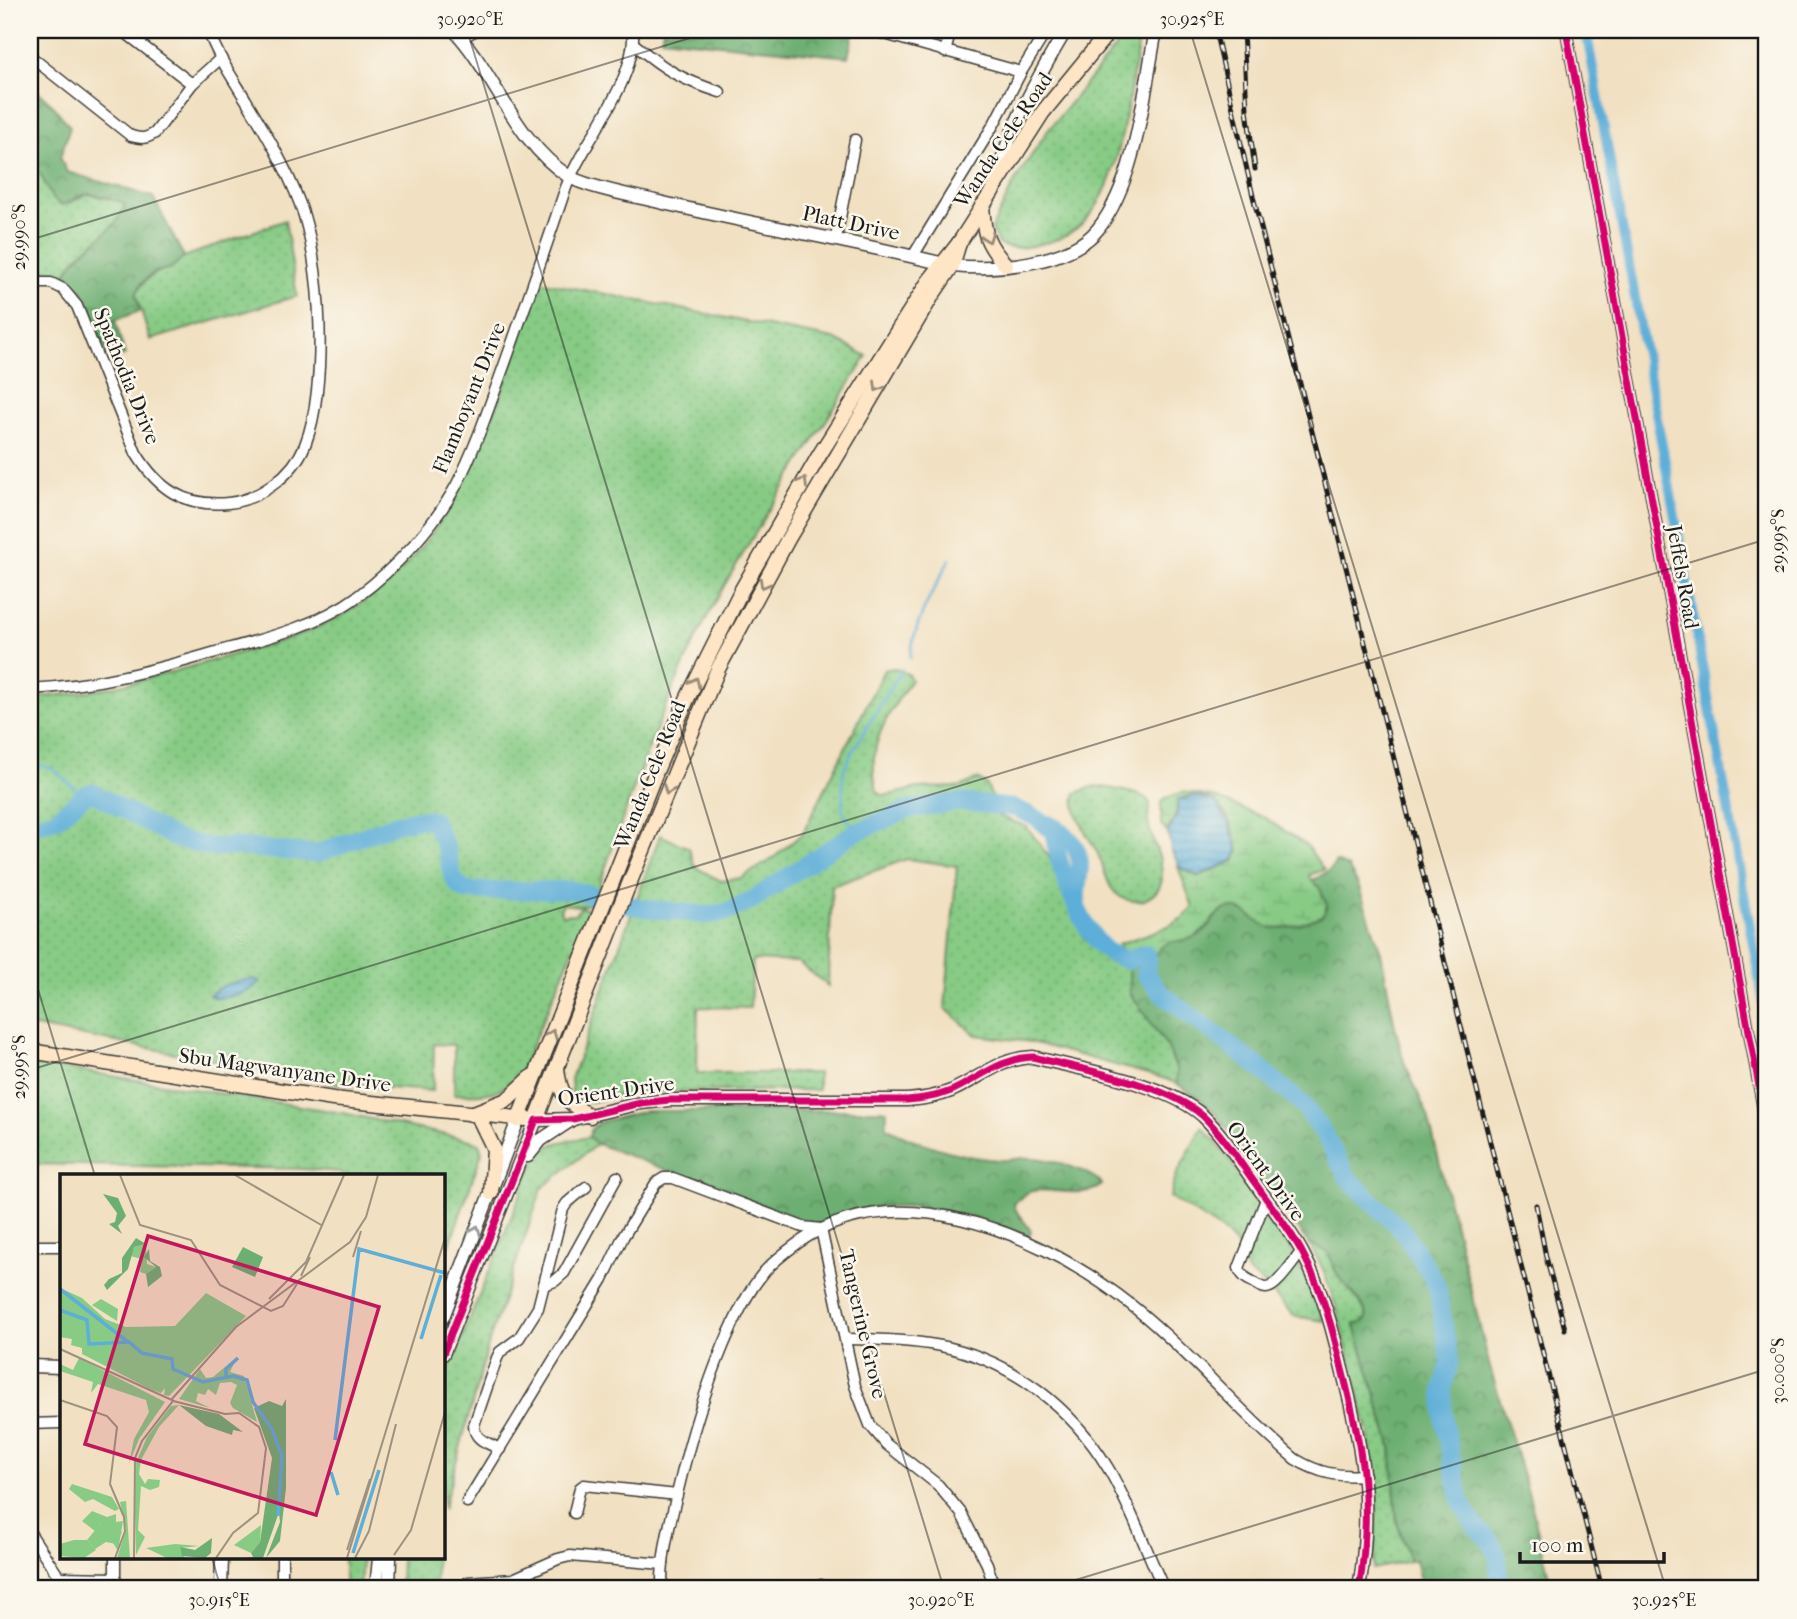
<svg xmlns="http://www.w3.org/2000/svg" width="1797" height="1619" font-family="'IM FELL French Canon',serif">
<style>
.grass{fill:url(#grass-dots);stroke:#527450;stroke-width:2}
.forest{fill:url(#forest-crowns);stroke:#446647;stroke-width:2}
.wetland{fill:url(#wetland-marsh);stroke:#527450;stroke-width:2}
.water{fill:url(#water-rules);stroke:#3c657a;stroke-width:2}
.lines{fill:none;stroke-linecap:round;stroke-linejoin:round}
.stream{stroke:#5daed8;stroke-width:2.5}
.canal{stroke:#5daed8;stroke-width:10}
.river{stroke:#5daed8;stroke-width:18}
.minor-casing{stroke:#3c3935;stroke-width:13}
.tertiary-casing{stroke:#3c3935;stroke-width:15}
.secondary-casing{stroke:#3c3935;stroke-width:17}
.minor{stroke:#fff;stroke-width:10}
.tertiary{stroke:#fff;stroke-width:12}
.secondary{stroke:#fde5c5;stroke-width:14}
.rail-casing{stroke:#1c1c1c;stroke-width:5}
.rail{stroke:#fbf7ec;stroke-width:2.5;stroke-dasharray:8;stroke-linecap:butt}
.cycleway-casing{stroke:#fbf7ec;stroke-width:11}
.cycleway{stroke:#d6006c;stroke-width:7}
.oneway{stroke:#988b79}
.oneway2{stroke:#999}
.ticks{fill:none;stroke:#1c1c1c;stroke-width:2;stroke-opacity:0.45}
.labels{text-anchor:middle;stroke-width:5;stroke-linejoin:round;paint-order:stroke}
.street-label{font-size:21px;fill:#1c1c1c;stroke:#fbf7ec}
.inset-river{fill:none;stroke:#5daed8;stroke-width:3.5}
.inset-road{fill:none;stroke:#9c927f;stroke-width:2}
.view{fill:#c2185b;fill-opacity:0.15;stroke:#c2185b;stroke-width:3.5}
.inset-edge{fill:none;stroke:#1c1c1c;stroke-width:3.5}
.neatline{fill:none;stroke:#1c1c1c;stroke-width:2.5}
.ticks-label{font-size:18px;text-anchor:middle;fill:#1c1c1c}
</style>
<defs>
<pattern id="grass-dots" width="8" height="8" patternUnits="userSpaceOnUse" patternTransform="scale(1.75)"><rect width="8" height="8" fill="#87cb85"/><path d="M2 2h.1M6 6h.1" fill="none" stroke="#74ae72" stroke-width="1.8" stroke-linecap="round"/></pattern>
<pattern id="forest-crowns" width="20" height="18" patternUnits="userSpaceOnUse" patternTransform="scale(1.75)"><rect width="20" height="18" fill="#6daf72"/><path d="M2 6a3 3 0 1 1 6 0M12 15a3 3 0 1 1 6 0" fill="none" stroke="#598e5d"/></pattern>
<pattern id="wetland-marsh" width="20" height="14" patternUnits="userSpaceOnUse" patternTransform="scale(1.75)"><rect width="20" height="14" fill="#87cb85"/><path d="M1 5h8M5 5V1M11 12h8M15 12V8" fill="none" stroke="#74ae72"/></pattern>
<pattern id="water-rules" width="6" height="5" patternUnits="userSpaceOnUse" patternTransform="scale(1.75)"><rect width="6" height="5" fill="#5daed8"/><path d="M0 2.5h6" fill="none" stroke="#4c8dae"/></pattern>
</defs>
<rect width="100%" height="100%" fill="#fbf7ec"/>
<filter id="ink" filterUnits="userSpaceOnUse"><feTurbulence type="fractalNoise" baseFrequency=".0143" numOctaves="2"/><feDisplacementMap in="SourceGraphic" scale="14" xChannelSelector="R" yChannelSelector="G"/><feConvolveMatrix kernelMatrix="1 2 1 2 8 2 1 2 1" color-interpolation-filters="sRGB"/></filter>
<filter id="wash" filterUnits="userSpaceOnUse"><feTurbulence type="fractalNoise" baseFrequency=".00686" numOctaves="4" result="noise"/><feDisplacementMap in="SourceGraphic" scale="28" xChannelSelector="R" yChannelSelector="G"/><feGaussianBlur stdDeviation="1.57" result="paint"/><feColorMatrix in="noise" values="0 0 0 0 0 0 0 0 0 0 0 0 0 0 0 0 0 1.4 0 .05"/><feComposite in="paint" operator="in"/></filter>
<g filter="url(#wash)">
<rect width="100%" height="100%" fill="#f1e0c1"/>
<!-- grass -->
<g class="grass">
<path d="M1129,30H1141C1136,56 1132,83 1127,109C1117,163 1105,233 1040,244C1027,247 1011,251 998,244L992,230L993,226L1015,181L1046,133Z"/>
<path d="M30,170L40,173L52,198L68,204L87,194L118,200L125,204C119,236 74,246 65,278L50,271L30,269Z"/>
<path d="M285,220L297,296L150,340L136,294C148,270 165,273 184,257Z"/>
<path d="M539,281L834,339L867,356C816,438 761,519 714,604C663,699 628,802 593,904L578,906L563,904L560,910L562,915L575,914L581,907L590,911L520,1073C502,1096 481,1095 454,1094V1045L434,1044L433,1091L346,1085L30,1026V697C90,696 159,676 217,659C257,648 299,638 337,618C462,551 497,405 539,281Z"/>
<path d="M894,668L908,674L911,680C887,717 865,745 877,791L882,795H889L918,788L961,787L977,779L987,785L999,816L1027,827L1049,857L1065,888L1084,938L1106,961L1129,969L1130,993L1168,1048L1177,1070V1084L1166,1079L1031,1042L976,1035L945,1008L957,866L907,859L832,886L828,986L798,962L753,960L750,1008L698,1007L697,1073H818V1090L634,1092L590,1102L579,1100L572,1094L571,1079L660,835L689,848L695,867L721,881L741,878L771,860L803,833L884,670Z"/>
<path d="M1095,786C1107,788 1138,791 1147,799C1153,805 1148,813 1148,820C1150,840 1163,856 1162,877C1162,886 1156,894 1148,898C1142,902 1139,901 1132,901C1106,897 1107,872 1097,852C1089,837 1069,810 1076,793Z"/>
<polygon points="30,1063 343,1113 475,1141 479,1143 482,1152 443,1264 443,1176 344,1176 341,1172 302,1169 30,1164"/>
<path d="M1202,1127L1217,1143C1257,1200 1302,1253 1324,1321L1294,1316L1265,1285L1246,1270L1239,1248L1223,1231L1170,1197L1176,1176Z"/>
<path d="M589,1137L597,1144L542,1188L491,1335L443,1510V1384L535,1159C547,1140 570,1141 589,1137Z"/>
<path d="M1309,1244L1328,1252C1333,1261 1334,1272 1340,1279C1350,1292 1363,1300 1367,1318L1362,1323L1355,1325L1391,1446L1397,1522L1410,1561L1373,1569L1377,1503L1368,1431L1336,1306L1321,1265Z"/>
<polygon points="344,1558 362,1558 360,1589 344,1589"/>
<polygon points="401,1558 436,1558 435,1589 400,1589"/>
</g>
<!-- forest -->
<g class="forest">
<polygon points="663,30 849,30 853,35 848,57 661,38"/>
<path d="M33,87L51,103L70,127L60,158L67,172L153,197L184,257L171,268L153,273L142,283L136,294L140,311L115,320L125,355L110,360L81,295L65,278C74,247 119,234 125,204C120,201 93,193 87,194C77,195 70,204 60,205L52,198L40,173L30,170V88Z"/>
<path d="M1336,862L1348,867L1358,885L1381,952L1394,1022L1404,1062L1428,1116L1489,1364L1529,1495L1552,1589H1422L1415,1560L1410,1561L1397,1522L1391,1446L1356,1329L1355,1324L1362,1323L1367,1318C1364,1300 1350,1292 1340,1279C1334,1272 1333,1261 1328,1252L1309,1244L1216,1114L1198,1097L1177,1084V1070L1168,1048L1130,993L1129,969L1153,961C1156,933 1189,946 1204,931C1213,922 1218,908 1232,908C1245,909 1255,920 1266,926C1280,933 1309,921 1323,915L1327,905L1319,887L1312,881L1329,871Z"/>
<path d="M887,1110L886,1127C917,1144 964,1158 1000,1160C1010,1161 1021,1157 1032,1158C1050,1159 1090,1170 1102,1184C1089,1200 1051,1187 1032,1191C1024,1193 1019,1199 1014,1204C1017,1218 1026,1220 1031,1232L1028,1236L977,1218L913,1206L876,1207L847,1213L821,1224L805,1222L597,1144L589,1137L592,1128L600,1122L645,1111Z"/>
</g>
<!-- wetland -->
<path class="wetland" d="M1183,792L1213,797L1265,818L1307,846L1324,870L1309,875L1312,881L1319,887L1327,905L1323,915C1309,921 1280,933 1265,926C1255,920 1245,909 1232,908C1213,908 1210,931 1194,937C1174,945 1167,936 1153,957L1149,953L1150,948L1138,947L1130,955L1124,953L1118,944C1142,935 1178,928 1193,907L1178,867L1198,877L1234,861L1239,852C1232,818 1218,785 1178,799L1176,814L1167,832L1161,825V804L1165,798Z"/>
<!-- water -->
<g class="water">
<polygon points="1194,796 1216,802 1230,826 1238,851 1233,861 1198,876 1180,867 1171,850 1168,833 1177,815 1178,800"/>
<path d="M254,979L260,982C250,993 222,1002 209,995C222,984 237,981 254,979Z"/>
</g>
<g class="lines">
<!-- stream -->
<g class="stream">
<path d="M910,658C914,622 934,589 950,559"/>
<polyline points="30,763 53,769 80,793 86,794"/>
<polyline points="861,830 848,821 842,808 843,772 852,752 902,669"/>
</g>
<!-- canal -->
<polyline class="canal" points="1586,30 1767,1020"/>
<!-- river -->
<g class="river">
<path d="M1048,824C1065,830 1081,848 1080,867C1079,879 1076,889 1077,901"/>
<path d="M30,827L56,819L86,794L92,792L176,839L209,847H241L316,854L398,823L420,819L433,820C438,830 444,841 447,852C451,868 450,882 466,891L573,890L642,908L707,915L727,912L751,901L852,834L910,809L961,802L1015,808L1038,819L1053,831C1058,865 1080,930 1108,952C1114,956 1122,958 1129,961L1136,956L1146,954L1148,960L1145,973L1161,993L1260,1068L1302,1104L1323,1132L1348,1178L1403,1231L1429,1272L1437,1286L1450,1362L1443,1388L1444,1420L1461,1502L1475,1526L1489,1539L1498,1557L1499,1589"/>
</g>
</g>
</g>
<g filter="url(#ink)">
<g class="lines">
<defs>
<g id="minor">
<polyline points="122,30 192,84"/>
<polyline points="870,30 1021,72"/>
<polyline points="1566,30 1767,1130"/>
<polyline points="461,38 476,30"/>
<path d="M634,44C665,70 682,80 720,92"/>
<polyline points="945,52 951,30"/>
<path d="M30,56L131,136C141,139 146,139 155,133L192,84L221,58"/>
<polyline points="836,238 855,140"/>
<polyline points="913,256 994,124 1021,72 1047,30"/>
<path d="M30,283H51L63,289L77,306L136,453C158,489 184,507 228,503C259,500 293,475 305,445C328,387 322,262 300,204C286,167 266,133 246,100C232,77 217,55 208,30"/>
<path d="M30,689C94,686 155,670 216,652C264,639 318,626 358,596C395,569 434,526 456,486C476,447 490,404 505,363C525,307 545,250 564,193C581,142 637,84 633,30"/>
<path d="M1266,1199L1239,1268C1242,1277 1247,1279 1255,1283C1257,1285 1263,1288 1266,1288C1276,1289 1295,1259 1302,1251"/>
<polyline points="30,1246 61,1246"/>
<polyline points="544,1285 555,1281 564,1273 617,1177"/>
<path d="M846,1339C878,1339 910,1340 941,1346C1012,1360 1072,1408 1108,1468C1130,1505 1146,1550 1164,1589"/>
<polyline points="30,1424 61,1423"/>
<path d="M500,1449C488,1443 474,1440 474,1425L497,1358L500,1352L519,1338L538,1308L563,1209L567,1203L586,1187"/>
<polyline points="467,1502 603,1279 623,1237 656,1183 664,1178 673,1178 803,1227 821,1229 855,1386 870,1425 886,1444 938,1485 961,1513 987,1564 995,1589"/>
<polyline points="574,1513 580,1488 584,1485 677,1495"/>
<polyline points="30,1533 59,1577 58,1589"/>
<polyline points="282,1558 282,1589"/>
<polyline points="59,1577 115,1578"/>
<polyline points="468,1582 513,1579 558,1559 570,1556 663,1564"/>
<polyline points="821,1585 821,1589"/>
<polyline points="115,1589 115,1558"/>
<path d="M662,1589C661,1556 670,1523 678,1490C690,1440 704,1392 724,1344C735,1319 747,1292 765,1271C774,1261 787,1251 798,1243C895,1175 1031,1231 1117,1294C1182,1342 1233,1407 1295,1459C1318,1473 1338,1477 1365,1475"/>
</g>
<g id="tertiary">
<path d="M454,30C496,75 514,140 568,176C585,187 634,196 655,201C754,225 854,241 952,266C995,270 1069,265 1098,229C1137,180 1144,91 1156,30"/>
<path d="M996,180C1010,126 1038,77 1066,30"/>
<polyline points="528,1156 541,1140 573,1119"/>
<polyline points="443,1317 518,1120"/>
<path d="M443,1354L536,1120L573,1119L641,1103L669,1100H907C922,1099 936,1097 951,1091C980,1078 1000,1058 1033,1057C1082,1070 1166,1083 1203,1116C1223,1135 1239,1161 1255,1183C1271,1206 1290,1229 1303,1254C1323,1292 1332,1327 1342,1369C1363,1450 1373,1505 1359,1589"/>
<polyline points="30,1366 61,1367"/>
<polyline points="221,1589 222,1558"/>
<polyline points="376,1589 379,1558"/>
<polyline points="389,1589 390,1558"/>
</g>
<g id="secondary">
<path d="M982,206C984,234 986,244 1006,265"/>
<polyline points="30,1051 333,1099 536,1120 627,889 718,669 788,539 933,294 952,266 959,243"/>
<path d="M557,1068C559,1094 567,1103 590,1116"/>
<polyline points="471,1114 507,1100 533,1076"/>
<polyline points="478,1116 494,1149 491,1193"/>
<polyline points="518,1120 657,769 688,697 741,591 820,454 929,281 959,243 1043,112 1110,30"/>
</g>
</defs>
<!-- minor casing -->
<use href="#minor" class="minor-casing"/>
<!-- tertiary casing -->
<use href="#tertiary" class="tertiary-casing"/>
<!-- secondary casing -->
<use href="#secondary" class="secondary-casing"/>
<!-- minor -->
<use href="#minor" class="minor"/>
<!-- tertiary -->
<use href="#tertiary" class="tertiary"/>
<!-- secondary -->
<use href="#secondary" class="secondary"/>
<defs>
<g id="rail">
<polyline points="1215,30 1253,196 1602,1589"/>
<polyline points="1243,30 1247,110 1255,169"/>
<polyline points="1536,1205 1546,1257 1565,1329"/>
</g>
</defs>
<!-- rail casing -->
<use href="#rail" class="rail-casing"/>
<!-- rail -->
<use href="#rail" class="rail"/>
<defs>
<g id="cycleway">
<polyline points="1566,30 1767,1130"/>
<path d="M443,1354L536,1120L573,1119L641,1103L669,1100H907C922,1099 936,1097 951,1091C980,1078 1000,1058 1033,1057C1082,1070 1166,1083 1203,1116C1223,1135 1239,1161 1255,1183C1271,1206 1290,1229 1303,1254C1323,1292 1332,1327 1342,1369C1363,1450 1373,1505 1359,1589"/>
</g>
</defs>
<!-- cycleway casing -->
<use href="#cycleway" class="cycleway-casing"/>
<!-- cycleway -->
<use href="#cycleway" class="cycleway"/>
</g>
<!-- one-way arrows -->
<defs><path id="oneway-chevron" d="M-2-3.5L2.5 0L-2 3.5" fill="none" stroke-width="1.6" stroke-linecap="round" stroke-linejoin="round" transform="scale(1.75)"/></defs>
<g class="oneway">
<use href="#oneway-chevron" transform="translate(988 238) rotate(70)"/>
<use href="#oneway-chevron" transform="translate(878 387) rotate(121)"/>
<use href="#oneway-chevron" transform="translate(803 482) rotate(-59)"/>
<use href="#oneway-chevron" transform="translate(764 584) rotate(119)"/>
<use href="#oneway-chevron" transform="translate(695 682) rotate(-65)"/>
<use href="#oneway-chevron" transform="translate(668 790) rotate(112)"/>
<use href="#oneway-chevron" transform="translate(552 1034) rotate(-68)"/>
</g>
<use class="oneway2" href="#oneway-chevron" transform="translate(476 1230) rotate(-68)"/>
</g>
<!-- ticks -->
<path class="ticks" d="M467,30L944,1589M1190,30L1666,1589M30,240L716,30M30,963L95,1176M30,1070L1767,539M212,1558L221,1589M1046,1589L1767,1369"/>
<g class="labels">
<!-- street labels -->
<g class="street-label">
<text transform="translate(1003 140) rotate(-56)" y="7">Wanda Cele Road</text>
<text transform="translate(851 223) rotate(12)" y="7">Platt Drive</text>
<text transform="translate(127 376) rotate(68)" y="7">Spathodia Drive</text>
<text transform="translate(469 398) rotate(-68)" y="7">Flamboyant Drive</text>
<text transform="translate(1683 577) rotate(80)" y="7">Jeffels Road</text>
<text transform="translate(650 775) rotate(-68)" y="7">Wanda Cele Road</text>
<text transform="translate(285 1070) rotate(8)" y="7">Sbu Magwanyane Drive</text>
<text transform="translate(616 1091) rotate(-8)" y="7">Orient Drive</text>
<text transform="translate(1266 1171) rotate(54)" y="7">Orient Drive</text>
<text transform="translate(863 1324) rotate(77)" y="7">Tangerine Grove</text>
</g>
</g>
<!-- overview -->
<g transform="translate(60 1174)">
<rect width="385" height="385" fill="#f1e0c1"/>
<path d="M86,70L87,90L96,93L86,100L80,98L82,85L70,82L74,73ZM0,114L22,124L45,145L66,153L115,152L146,119L186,142L109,222L104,221L105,214L101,219L90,215L22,180V174L11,171L12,165L0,163ZM41,125L58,135L57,147L32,131ZM177,183L170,198L184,202L197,248L173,234L170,229L177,211L171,208L160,209L156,221L148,215L145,221L138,219L136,227L150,234L119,225L140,195L146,204L153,203ZM19,184L105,228L79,265L69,290L74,265L89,238L86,226L38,210L31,219L33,208L0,197V190L13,196ZM119,231L99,253L81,286L79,300L85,310L88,305L100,306L99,313L90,316L81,312L78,356L85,363L76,381L74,293L87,263L111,232ZM12,310L52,323L59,335L55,337L33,325L25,328L9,315ZM66,327L70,384H57L66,356L60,328ZM32,337L47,343L56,340V348L63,347L58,377L41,349L35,357L22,347ZM201,351L200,368L191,379L174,371ZM14,366H27L36,376L24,384L0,382V370ZM115,370L139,372L120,374L125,384H107L86,374Z" fill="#87cb85"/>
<path d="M43,20L58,24L66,42L58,52L62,60L49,50L55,48L57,39ZM76,64L86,70L74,73L68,95L47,116L44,111L49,105L62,99V84ZM183,73L203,83L195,103L172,93ZM89,75L90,87L100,93L102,102L88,113L86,100L96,93L84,83ZM226,225V314L220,367L206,384L220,348L219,338L203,384H184L193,383L191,379L200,368L212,284L194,234L209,227L222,232ZM119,231L159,240L183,258L173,256L172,261L146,252ZM152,364L151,379L145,384L122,382L120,373L135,376Z" fill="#6daf72"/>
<path d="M41,349L62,358L56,370L46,368L35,375L27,366Z" fill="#87cb85"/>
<path class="inset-river" d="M0,115L68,168M0,136L27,146L29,170L69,168L82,179L112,185L113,195L143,208L173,202L187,206L193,228L212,255L222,282L218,342M361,165L381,101M166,203V195L178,184M275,266L299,75L385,99M271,298L278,321M293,379L319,296"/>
<path class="inset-road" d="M60,1L80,51L131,66L160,111L211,137L223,132L237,110M175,1L263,52M293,83L301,57M241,102L250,83M209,125L246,88L284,1M0,175L114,227M0,226L47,242L57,253L50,310L64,343L65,357L55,384M111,226L176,153L290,68L306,43L318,1M287,376L310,305M334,381L351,356L385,238M74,384L75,284L82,267L113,227L165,240L179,239L199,253L206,274L198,339L173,359L156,384M287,384L385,64M295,384L309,357L336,250"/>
<path class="view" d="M88,62L319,133L256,341L25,270Z"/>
<rect width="385" height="385" class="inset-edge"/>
</g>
<!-- margin -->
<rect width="1797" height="1619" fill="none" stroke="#fbf7ec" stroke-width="77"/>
<!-- scale -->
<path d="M1520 1552v10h144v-10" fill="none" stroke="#1c1c1c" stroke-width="3.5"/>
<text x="1531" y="1552" font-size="21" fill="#1c1c1c" stroke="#fbf7ec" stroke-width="5" paint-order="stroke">100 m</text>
<rect x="38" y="38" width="1720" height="1542" class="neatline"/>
<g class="ticks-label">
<text x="470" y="25">30.920°E</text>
<text x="1192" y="25">30.925°E</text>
<text transform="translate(19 237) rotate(-90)" y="6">29.990°S</text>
<text transform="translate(1778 541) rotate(-90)" y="6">29.995°S</text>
<text transform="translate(19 1067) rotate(-90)" y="6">29.995°S</text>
<text transform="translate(1778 1371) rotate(-90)" y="6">30.000°S</text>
<text x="219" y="1606">30.915°E</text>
<text x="941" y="1606">30.920°E</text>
<text x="1664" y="1606">30.925°E</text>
</g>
</svg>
